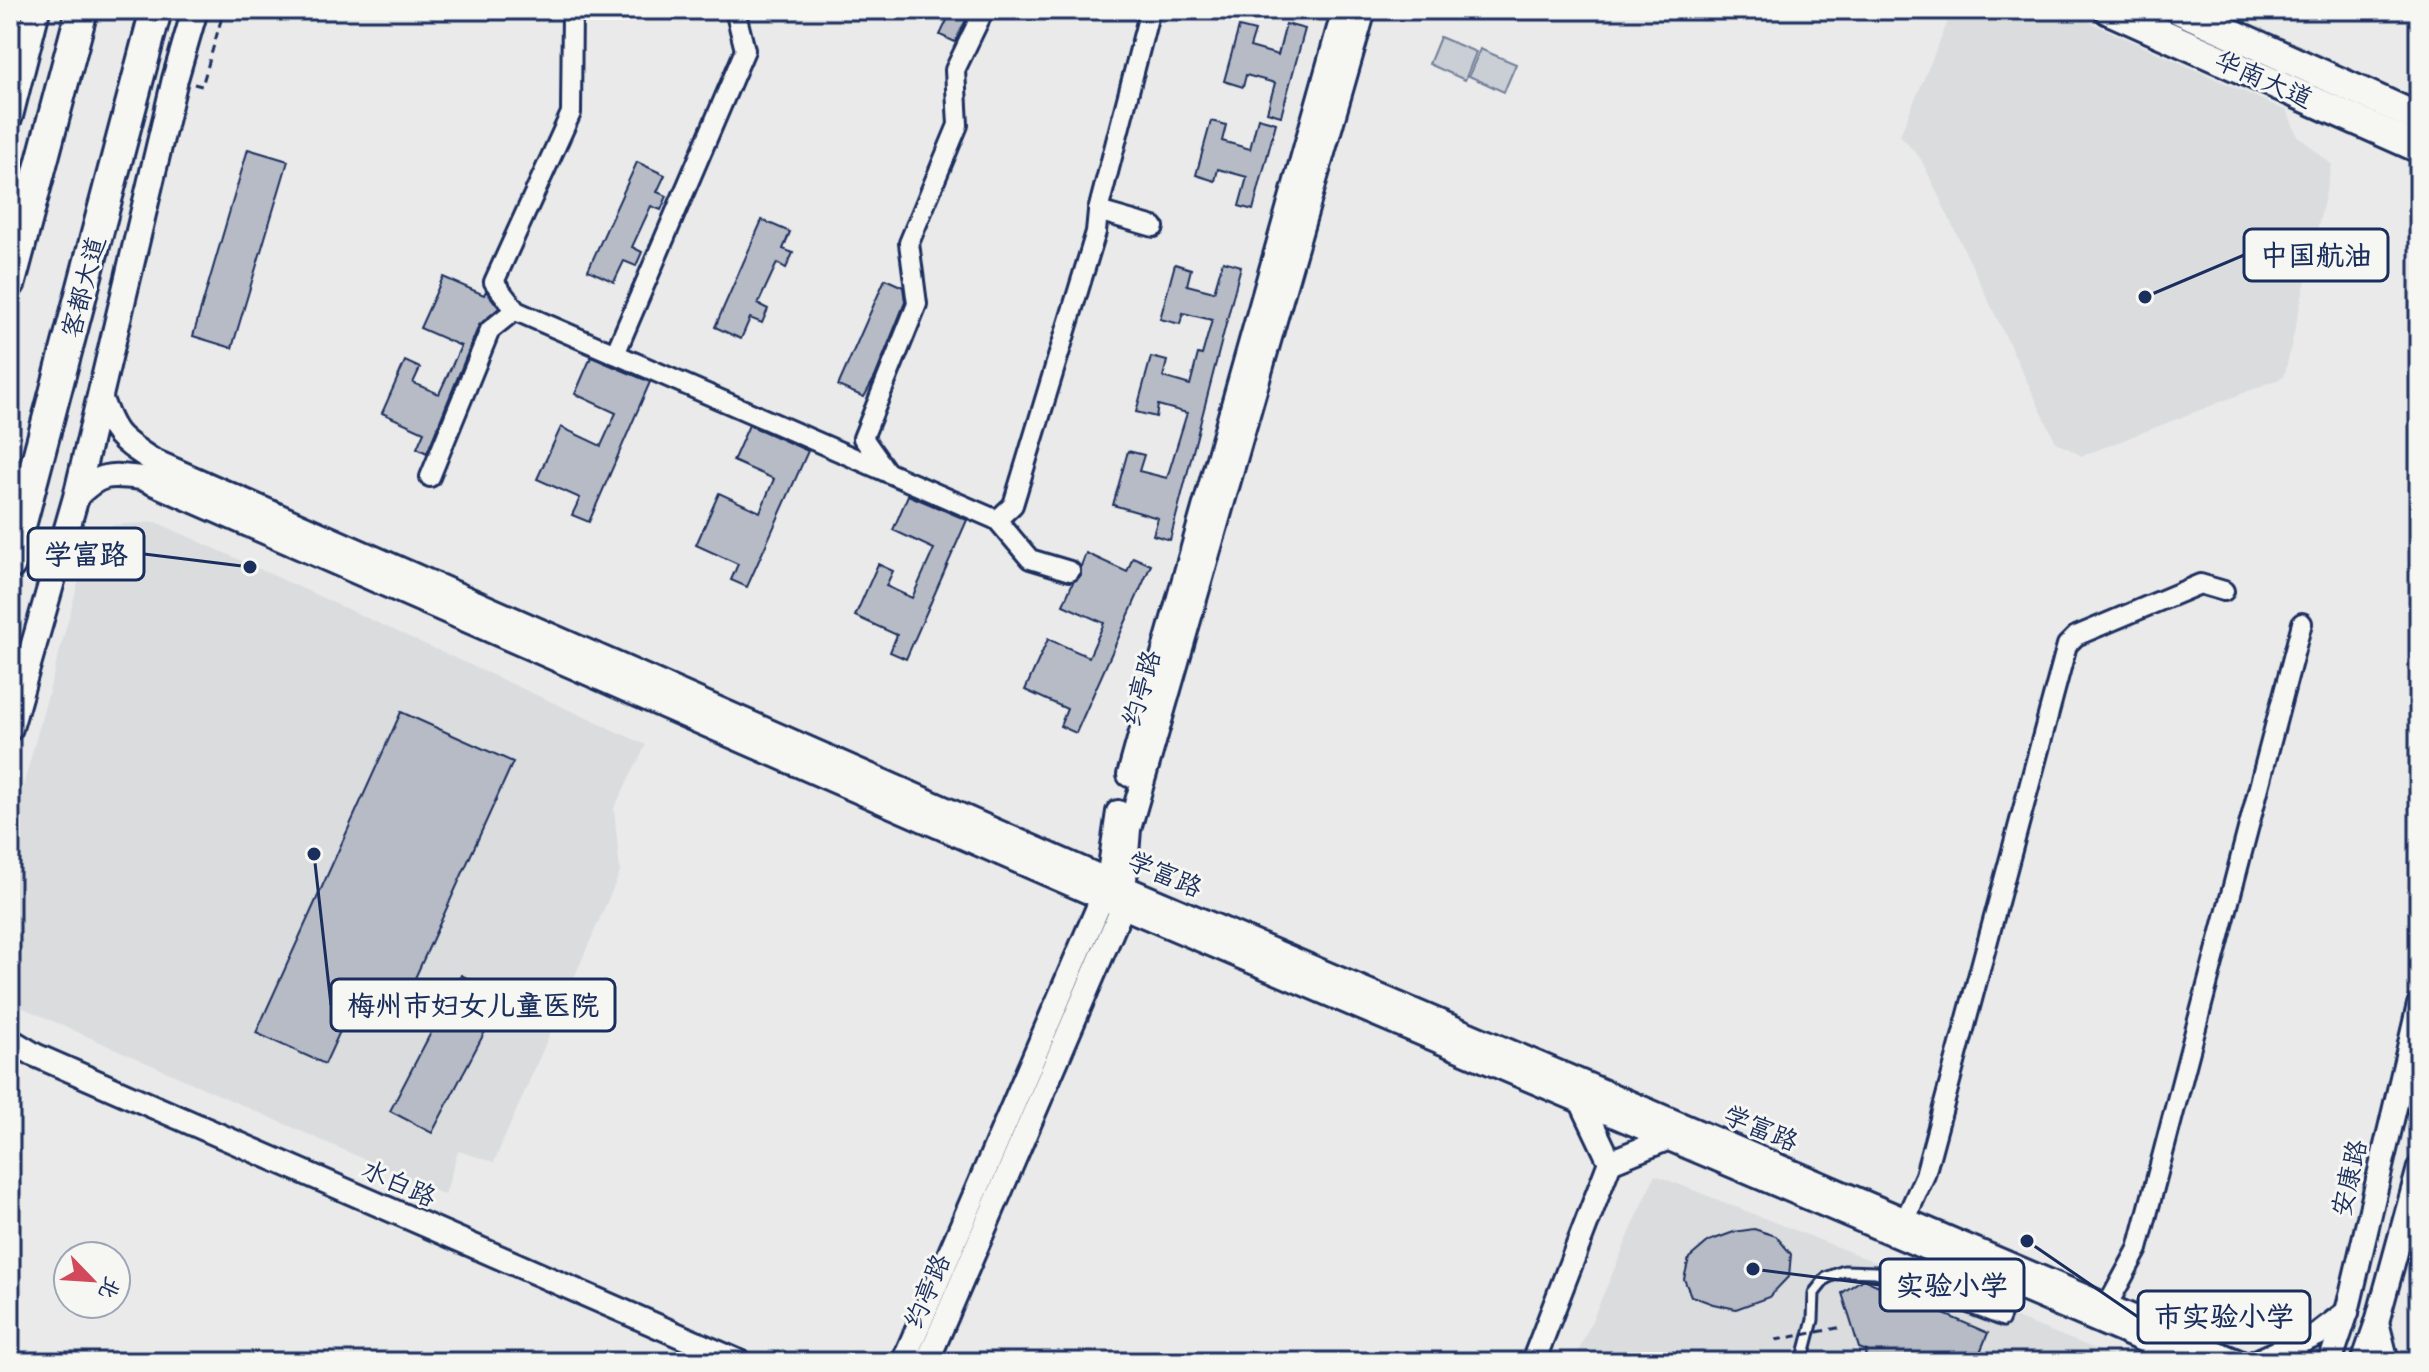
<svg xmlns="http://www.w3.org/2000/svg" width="2429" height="1372" font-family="'Playpen Sans','LXGW WenKai TC',sans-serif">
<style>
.built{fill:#dadcde}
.green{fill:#caced5;stroke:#727e9a;stroke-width:2}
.building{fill:#b6bbc6;stroke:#1b2f5e;stroke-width:2}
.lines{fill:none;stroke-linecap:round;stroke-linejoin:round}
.service-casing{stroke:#1b2f5e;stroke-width:15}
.minor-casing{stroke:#1b2f5e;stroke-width:24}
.tertiary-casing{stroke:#1b2f5e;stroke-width:28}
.secondary-casing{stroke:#1b2f5e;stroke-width:30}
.primary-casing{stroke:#1b2f5e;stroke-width:34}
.trunk-casing{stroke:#1b2f5e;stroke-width:36}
.path{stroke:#1b2f5e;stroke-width:3;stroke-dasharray:8 6;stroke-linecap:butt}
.service{stroke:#f6f6f2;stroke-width:9}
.minor{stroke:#f6f6f2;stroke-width:18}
.tertiary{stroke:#f6f6f2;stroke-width:22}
.secondary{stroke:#f6f6f2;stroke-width:24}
.primary{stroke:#f6f6f2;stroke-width:28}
.trunk{stroke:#f6f6f2;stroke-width:30}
.path-bridge{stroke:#1b2f5e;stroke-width:3;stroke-dasharray:8 6;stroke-linecap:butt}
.labels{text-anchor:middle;stroke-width:6;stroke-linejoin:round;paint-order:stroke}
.street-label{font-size:26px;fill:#1b2f5e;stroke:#f6f6f2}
.leader{fill:none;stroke:#1b2f5e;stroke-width:3}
.callout-dot{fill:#1b2f5e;stroke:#f6f6f2;stroke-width:3}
.callout{fill:#f6f6f2;stroke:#1b2f5e;stroke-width:3}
.callout-label{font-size:28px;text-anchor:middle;font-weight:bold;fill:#1b2f5e}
</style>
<rect width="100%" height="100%" fill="#e9eae9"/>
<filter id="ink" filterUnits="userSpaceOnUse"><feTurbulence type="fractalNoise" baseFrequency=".0125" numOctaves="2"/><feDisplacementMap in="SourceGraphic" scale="16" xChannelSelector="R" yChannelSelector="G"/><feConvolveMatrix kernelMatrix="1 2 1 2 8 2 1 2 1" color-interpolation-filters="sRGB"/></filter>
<g filter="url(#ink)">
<!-- built -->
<g class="built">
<polygon points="1953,10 2063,10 2287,111 2297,135 2332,165 2284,377 2082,456 2056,442 1921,159 1900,135"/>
<polygon points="156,522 646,745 614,808 620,872 494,1162 458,1151 445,1195 10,1002 10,835 83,565 113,525"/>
<polygon points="1655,1175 2128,1362 1574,1362"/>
</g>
<!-- green -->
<g class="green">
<polygon points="1440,37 1476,52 1465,80 1429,64"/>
<polygon points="1480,49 1516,64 1504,92 1469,76"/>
</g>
<!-- building -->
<g class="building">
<polygon points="942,10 971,10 955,42 940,35 950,14"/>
<polygon points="1286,24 1305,29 1281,116 1267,112 1275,83 1246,75 1243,87 1224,81 1239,27 1255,31 1250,47 1278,55"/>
<polygon points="1258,118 1276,123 1253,210 1239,206 1247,177 1218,169 1215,181 1196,175 1211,121 1226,125 1222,141 1250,149"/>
<polygon points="248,149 288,161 232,348 193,336"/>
<polygon points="637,162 665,175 657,192 667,196 661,210 651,206 632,247 642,252 636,266 624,261 614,282 588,270"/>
<polygon points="762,220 790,232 783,249 793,253 786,268 777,263 758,304 768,309 762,323 750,318 741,339 715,327"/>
<polygon points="1223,261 1241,266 1170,540 1153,535 1158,518 1113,505 1128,451 1144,455 1139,471 1167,478 1187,413 1158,405 1156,417 1136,412 1151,357 1167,361 1163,377 1190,385 1198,354 1202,355 1212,320 1183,313 1180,324 1160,319 1175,264 1191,269 1187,285 1214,292"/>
<polygon points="443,277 484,295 486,291 499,308 479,325 427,453 417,448 424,432 382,413 405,361 420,368 413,383 439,394 461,346 420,328"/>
<polygon points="885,279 903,287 905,302 875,377 864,397 838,386"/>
<polygon points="591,357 650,382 589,522 572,515 580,498 537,479 561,427 601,446 616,413 575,394"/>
<polygon points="749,425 808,451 747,587 731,580 738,564 696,545 719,493 760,512 774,479 733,461"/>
<polygon points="908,495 967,520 906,659 890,652 897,635 855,616 878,564 893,571 886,586 912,598 934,549 893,530"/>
<polygon points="1086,553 1127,572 1133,557 1151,565 1076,733 1060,726 1067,709 1025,690 1048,639 1089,657 1104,623 1063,605 1073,582 1081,575 1081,566"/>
<polygon points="401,712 513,762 406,998 364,979 325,1064 256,1033"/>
<polygon points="461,975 503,997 432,1133 390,1111"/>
<polygon points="1754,1229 1776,1236 1791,1254 1789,1276 1769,1297 1736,1309 1713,1304 1691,1296 1684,1279 1689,1258 1709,1241 1734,1232"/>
<polygon points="1863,1279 1988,1333 1976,1362 1862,1362 1867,1351 1859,1348 1842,1293"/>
</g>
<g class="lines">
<defs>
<polyline id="service" points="1802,1362 1813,1320 1814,1293 1826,1278 1844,1271 1876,1272 2003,1321 2017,1287"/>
<g id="minor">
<polyline points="572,10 571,113 494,282 516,311 997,520 1013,505 1096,232 1098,211 1154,227"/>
<polyline points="1234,10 1235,11"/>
<polyline points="1098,211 1150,10"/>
<polyline points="615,354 745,50 735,10"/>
<polyline points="887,472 863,438 917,304 909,243 958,125 955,70 984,10"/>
<polyline points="430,477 490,330 515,310"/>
<polyline points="997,520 1030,559 1070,571"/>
<polyline points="1905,1220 1925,1175 2067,645 2076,636 2200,584 2224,591"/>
<polyline points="2107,1306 2138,1249 2302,623"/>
</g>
<g id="tertiary">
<path d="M100,396C113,434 118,438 152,460L1126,888L2239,1362"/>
<path d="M76,497C100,473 108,474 141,478L1102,898L2194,1362"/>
<polyline points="1129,775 1344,10"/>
<polyline points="10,1040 35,1055 740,1362"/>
<polyline points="1610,1162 1669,1138"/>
<polyline points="2377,1322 2387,1362"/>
<polyline points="903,1362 1102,898 1108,880 1118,812"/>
<polyline points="927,1362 1123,906 1129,829 1364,10"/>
<polyline points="1533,1362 1610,1162 1581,1101"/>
<polyline points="2256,1362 2318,1334 2347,1312"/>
<polyline points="2330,1362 2347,1312 2419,1005"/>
<polyline points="2363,1362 2377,1322 2419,1168"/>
</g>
<g id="secondary">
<polyline points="10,116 37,10"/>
<polyline points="10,728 76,497 175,79 195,10"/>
</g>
<g id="primary">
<polyline points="2109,10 2419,148"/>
<polyline points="2180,10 2419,118"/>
</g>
<g id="trunk">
<polyline points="10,282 82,10"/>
<polyline points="10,564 156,10"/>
</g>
</defs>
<!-- service casing -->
<use href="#service" class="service-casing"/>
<!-- minor casing -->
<use href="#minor" class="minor-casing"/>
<!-- tertiary casing -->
<use href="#tertiary" class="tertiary-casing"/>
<!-- secondary casing -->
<use href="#secondary" class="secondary-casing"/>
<!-- primary casing -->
<use href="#primary" class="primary-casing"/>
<!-- trunk casing -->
<use href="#trunk" class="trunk-casing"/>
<!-- path -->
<polyline class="path" points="194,84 202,86 224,10"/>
<!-- service -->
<use href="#service" class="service"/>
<!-- minor -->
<use href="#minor" class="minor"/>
<!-- tertiary -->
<use href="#tertiary" class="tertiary"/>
<!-- secondary -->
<use href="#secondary" class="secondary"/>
<!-- primary -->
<use href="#primary" class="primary"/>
<!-- trunk -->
<use href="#trunk" class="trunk"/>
<!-- path-bridge -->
<polyline class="path-bridge" points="1776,1340 1843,1327"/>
</g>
</g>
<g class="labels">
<!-- street labels -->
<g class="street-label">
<text transform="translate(2264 79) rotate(24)" y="9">华南大道</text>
<text transform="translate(83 287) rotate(-75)" y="9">客都大道</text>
<text transform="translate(1141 688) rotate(-74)" y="9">约亭路</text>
<text transform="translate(1165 874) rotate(23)" y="9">学富路</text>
<text transform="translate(1761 1128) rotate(23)" y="9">学富路</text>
<text transform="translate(2349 1178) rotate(-77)" y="9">安康路</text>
<text transform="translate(399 1183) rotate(24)" y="9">水白路</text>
<text transform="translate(927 1291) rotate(-67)" y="9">约亭路</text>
</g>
</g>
<!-- callouts -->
<path class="leader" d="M2145 297L2244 255M250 567L144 554M314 854L331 1005M1753 1269L1880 1285M2027 1241L2138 1317"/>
<g class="callout-dot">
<circle cx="2145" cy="297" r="8"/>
<circle cx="250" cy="567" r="8"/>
<circle cx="314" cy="854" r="8"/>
<circle cx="1753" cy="1269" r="8"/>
<circle cx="2027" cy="1241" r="8"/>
</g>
<g class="callout">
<rect x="2244" y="229" width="144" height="52" rx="8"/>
<rect x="28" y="528" width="116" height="52" rx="8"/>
<rect x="331" y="979" width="284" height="52" rx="8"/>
<rect x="1880" y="1259" width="144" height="52" rx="8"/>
<rect x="2138" y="1291" width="172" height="52" rx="8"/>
</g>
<g class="callout-label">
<text x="2316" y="265">中国航油</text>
<text x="86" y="564">学富路</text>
<text x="473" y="1015">梅州市妇女儿童医院</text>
<text x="1952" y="1295">实验小学</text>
<text x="2224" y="1326">市实验小学</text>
</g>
<!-- margin -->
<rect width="2429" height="1372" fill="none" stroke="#f6f6f2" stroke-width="40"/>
<rect x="20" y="20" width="2389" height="1332" fill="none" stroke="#1b2f5e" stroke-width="3" filter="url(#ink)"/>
<!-- north arrow -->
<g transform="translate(92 1280) rotate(115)"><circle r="38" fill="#f6f6f2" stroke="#9ea6b7" stroke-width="2"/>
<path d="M0-6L14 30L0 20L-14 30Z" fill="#d1495b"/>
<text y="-12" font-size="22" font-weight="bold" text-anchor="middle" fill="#1b2f5e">北</text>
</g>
</svg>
